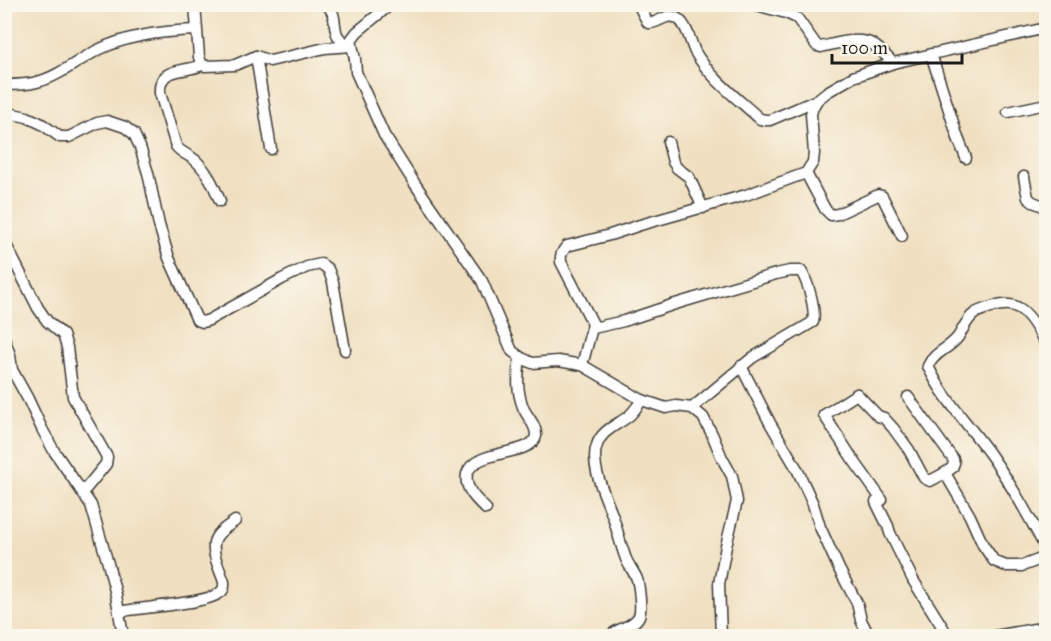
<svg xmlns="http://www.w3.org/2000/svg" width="1051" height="641" font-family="'IM FELL Great Primer',serif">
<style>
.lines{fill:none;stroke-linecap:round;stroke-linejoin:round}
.minor-casing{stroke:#3c3935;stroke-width:13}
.minor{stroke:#fff;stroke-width:10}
</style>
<rect width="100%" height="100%" fill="#fbf7ec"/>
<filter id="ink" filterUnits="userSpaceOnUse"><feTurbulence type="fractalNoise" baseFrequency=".0167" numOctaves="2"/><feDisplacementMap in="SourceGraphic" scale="12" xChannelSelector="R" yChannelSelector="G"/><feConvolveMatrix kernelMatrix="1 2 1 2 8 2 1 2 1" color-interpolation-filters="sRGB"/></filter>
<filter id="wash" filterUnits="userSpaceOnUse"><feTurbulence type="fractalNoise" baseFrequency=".008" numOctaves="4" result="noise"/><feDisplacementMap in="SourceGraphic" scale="24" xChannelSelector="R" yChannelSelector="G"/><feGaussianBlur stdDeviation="1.35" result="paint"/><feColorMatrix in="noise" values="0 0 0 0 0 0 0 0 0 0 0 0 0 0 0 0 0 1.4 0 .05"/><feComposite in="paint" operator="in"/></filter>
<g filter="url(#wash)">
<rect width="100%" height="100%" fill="#f0e0c1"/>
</g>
<g filter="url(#ink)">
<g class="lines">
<defs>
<g id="minor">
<polyline points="195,4 199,57 202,65 205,66 235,65 256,56 270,61 325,48 352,46"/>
<path d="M326,4C343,19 325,35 351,46"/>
<polyline points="391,4 357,32 351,40 355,59 356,72 384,135 415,184 482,281 512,351 520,357 532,363 558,361 582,365 642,400 666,408 676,406 692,408 703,417 712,434 722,458 732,476 737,501 726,546 719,584 721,636"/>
<path d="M638,4L648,23C658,24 664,14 674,17C686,20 690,41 695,52C711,79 737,98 760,119L766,120H770L817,100"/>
<path d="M752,4L786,13L797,18L817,46L821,47C835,44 856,37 870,43C879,47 886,56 893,63"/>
<polyline points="931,54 958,138 966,158"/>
<polyline points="256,56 271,149"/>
<path d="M202,65C185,73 158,66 160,93L176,146C181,153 189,155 195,160C208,172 214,186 220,201"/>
<path d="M4,85C15,85 26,85 37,82C58,77 78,60 98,50C128,35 163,31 196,30"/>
<polyline points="4,112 27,117 42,124 60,137 69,137 97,123 107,121 125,127 134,134 140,147 148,173 159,225 169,258 197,320 203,322 209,320 282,279 307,267 321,264 328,269 333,282 345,350"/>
<polyline points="1008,112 1046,104"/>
<polyline points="668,142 673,162 677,168 689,177 703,208"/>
<polyline points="806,173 825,209 831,215 838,214 878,195 882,196 902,236"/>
<polyline points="1024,177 1028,198 1033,202 1046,207"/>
<polyline points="4,241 38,308 47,321 63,335 67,347 73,397 107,457 106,464 83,492"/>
<path d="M593,328L624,321L672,305L776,274L790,271H801C808,282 816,309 813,322L752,358L692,408"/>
<polyline points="4,338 10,355 12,370 28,399 42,429 54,451 91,505 109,567 116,595 123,636"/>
<path d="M1046,344C1038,331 1027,306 1009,305C1005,304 999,306 995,306C988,308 979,310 974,314C966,320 963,330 958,337C949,349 934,352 928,366C943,399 971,427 992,457C1012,486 1030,518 1046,549"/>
<path d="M582,365L593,324L561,262C560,255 562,251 567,246L610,235L640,225L746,195L806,173L813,162L814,153L811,114L813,107L817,100L827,92L853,77L893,63L1046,28"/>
<polyline points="741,366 770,423 797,469 813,504 820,527 839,569 857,603 861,620 869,636"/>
<polyline points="908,397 953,459 954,463 952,468 945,473"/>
<path d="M486,509C477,500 464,489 467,474C474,448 532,457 536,436C537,425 526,416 523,407C516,389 518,376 520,357"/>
<path d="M119,612C139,607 211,604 222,591C225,587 224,585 224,582C220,569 208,548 217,536C221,530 230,525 235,521"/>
<path d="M610,636C617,628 634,627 639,616C642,609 639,586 637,579C634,572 629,566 626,559C621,546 618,533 614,520C607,499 589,466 597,445C602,429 620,424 630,415C635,410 638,405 642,400"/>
<polyline points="948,636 913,580 890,533 888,526 876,502 882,500 852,458 824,415 857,394 878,416 884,418 893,428 909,450 924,478 930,481 945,473 970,516 983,545 994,561 1006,566 1022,566 1046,557"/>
<polyline points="995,636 1046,627"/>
</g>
</defs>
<!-- minor casing -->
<use href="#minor" class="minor-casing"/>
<!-- minor -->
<use href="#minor" class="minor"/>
</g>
</g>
<!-- margin -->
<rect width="1051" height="641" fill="none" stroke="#fbf7ec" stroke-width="24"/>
<!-- scale -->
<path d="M832 54v9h130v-9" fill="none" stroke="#1c1c1c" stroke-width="3"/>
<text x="841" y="54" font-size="18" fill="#1c1c1c" stroke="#fbf7ec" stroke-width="4.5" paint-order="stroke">100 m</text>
</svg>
